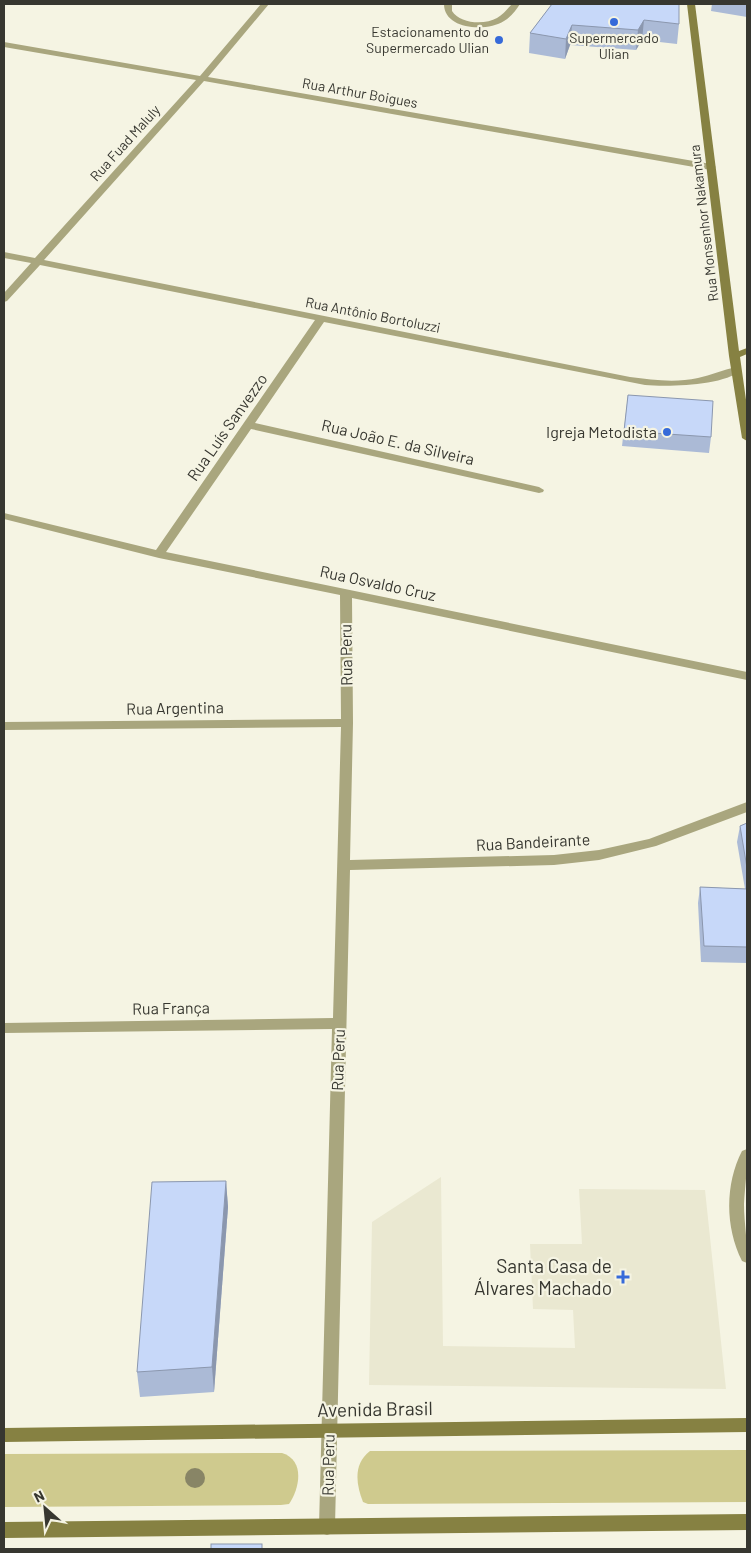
<svg xmlns="http://www.w3.org/2000/svg" width="751" height="1553" font-family="Barlow,sans-serif">
<style>
.built{fill:#eae8d1}
.green{fill:#cfca8e}
.lines{fill:none;stroke-linecap:round;stroke-linejoin:round}
.lane{fill:#a9a67e;fill-rule:evenodd}
.street{fill:#a9a67e;fill-rule:evenodd}
.secondary{fill:#868142;fill-rule:evenodd}
.tree{fill:#888566}
.wall{fill:#abbad6}
.shaded-wall{fill:#8b97ae}
.building{fill:#c7d8f9;stroke:#8b97ae}
.poi-dot{fill:#366ad9;stroke:#f5f4e3;stroke-width:2}
.labels{text-anchor:middle;stroke-width:4.5;stroke-linejoin:round;paint-order:stroke}
.far-poi-label{font-size:14px;fill:#373730;stroke:#f5f4e3;text-anchor:end}
.far-street-label{font-size:14px;fill:#373730;stroke:#f5f4e3}
.street-label{font-size:16px;fill:#373730;stroke:#f5f4e3}
.poi-label{font-size:16px;fill:#373730;stroke:#f5f4e3;text-anchor:end}
.near-poi-label{font-size:19px;fill:#373730;stroke:#f5f4e3;text-anchor:end}
.near-street-label{font-size:19px;fill:#373730;stroke:#f5f4e3}
</style>
<rect width="100%" height="100%" fill="#f5f4e3"/>
<!-- built -->
<polygon class="built" points="441,1177 443,1346 575,1348 573,1310 533,1309 530,1244 582,1244 579,1189 705,1190 726,1389 369,1385 372,1222"/>
<!-- green -->
<g class="green">
<path d="M747,1450V1502L368,1504L363,1502C356,1484 353,1464 370,1451Z"/>
<path d="M282,1453C305,1460 300,1488 289,1504L281,1505L4,1507V1454Z"/>
</g>
<g class="lines">
<!-- lane -->
<g class="lane">
<path d="M444,4H452V11C460,24 485,25 497,18C503,15 507,9 512,4H520C516,10 511,17 504,21C487,32 444,30 444,4Z"/>
<path d="M747,1149C748,1167 745,1185 744,1204C744,1223 748,1243 747,1263L742,1261C725,1227 725,1184 742,1151Z"/>
</g>
<!-- street -->
<path class="street" d="M261,4H269L208,77L711,164L716,167L711,170L204,81L44,260L630,377C653,380 675,383 698,378C711,375 723,370 736,367L741,370C724,386 668,387 645,385L324,322L255,423L539,487L544,490L543,492L539,493L251,429L166,552L747,672V680L352,598L353,723L350,860L554,855L599,850L649,839L747,802V812L656,846L599,860L554,865L350,870L335,1527L333,1533L327,1535L321,1533L319,1527L332,1029L4,1033V1023L333,1018L341,727L4,730V722L341,719L340,595L159,558L4,519V513L156,550L315,320L40,265L7,301L4,302V293L31,263L4,258V252L35,258L196,80L4,47V42L200,76Z"/>
<!-- secondary -->
<g class="secondary">
<polygon points="687,4 695,4 739,351 747,348 747,354 740,357 747,407 747,441 742,438 729,356"/>
<polygon points="747,1418 747,1432 4,1442 4,1428"/>
<polygon points="747,1514 747,1530 4,1538 4,1522"/>
</g>
</g>
<!-- trees -->
<circle class="tree" cx="195" cy="1478" r="10"/>
<!-- wall -->
<g class="wall">
<polygon points="552,4 679,24 677,44 642,40 636,50 570,45 565,59 529,53 530,33"/>
<polygon points="712,4 747,4 747,17 711,11"/>
<polygon points="628,395 711,437 709,453 622,446"/>
<polygon points="747,823 747,963 701,962 698,903 700,887 745,889 737,842 740,826"/>
<polygon points="226,1181 228,1207 214,1392 140,1397 137,1372"/>
</g>
<!-- shaded-wall -->
<g class="shaded-wall">
<polygon points="644,20 642,40 636,50 638,30"/>
<polygon points="572,25 570,45 565,59 566,39"/>
<polygon points="226,1181 228,1207 214,1392 212,1367"/>
</g>
<!-- building -->
<g class="building">
<polygon points="552,4 679,4 679,24 644,20 638,30 572,25 566,39 530,33"/>
<polygon points="628,395 713,401 711,437 624,431"/>
<polygon points="747,823 747,868 740,826"/>
<polygon points="700,887 747,889 747,947 704,946"/>
<polygon points="226,1181 212,1367 137,1372 152,1182"/>
<rect x="211" y="1544" width="51" height="5"/>
</g>
<!-- markers -->
<g class="poi-dot">
<circle cx="614" cy="22" r="5"/>
<circle cx="499" cy="40" r="5"/>
<circle cx="667" cy="432" r="5"/>
<path d="M620.5 1269.5h5v5h5v5h-5v5h-5v-5h-5v-5h5z"/>
</g>
<g class="labels">
<!-- far-poi labels -->
<g class="far-poi-label">
<text x="489" y="37">Estacionamento do<tspan x="489" dy="16">Supermercado Ulian</tspan></text>
<text x="614" y="43" text-anchor="middle">Supermercado<tspan x="614" dy="16">Ulian</tspan></text>
</g>
<!-- far-street labels -->
<g class="far-street-label">
<text transform="translate(360 93) rotate(10)" y="5">Rua Arthur Boigues</text>
<text transform="translate(125 143) rotate(-48)" y="5">Rua Fuad Maluly</text>
<text transform="translate(704 223) rotate(-97)" y="5">Rua Monsenhor Nakamura</text>
<text transform="translate(373 315) rotate(11)" y="5">Rua Antônio Bortoluzzi</text>
</g>
<!-- street labels -->
<g class="street-label">
<text transform="translate(227 427) rotate(-55)" y="6">Rua Luís Sanvezzo</text>
<text transform="translate(398 442) rotate(13)" y="6">Rua João E. da Silveira</text>
<text transform="translate(378 583) rotate(12)" y="6">Rua Osvaldo Cruz</text>
<text transform="translate(346 655) rotate(-91)" y="6">Rua Peru</text>
<text transform="translate(175 708) rotate(-1)" y="6">Rua Argentina</text>
<text transform="translate(533 842) rotate(-3)" y="6">Rua Bandeirante</text>
<text transform="translate(171 1008) rotate(-1)" y="6">Rua França</text>
<text transform="translate(338 1060) rotate(-88)" y="6">Rua Peru</text>
<text transform="translate(328 1465) rotate(-89)" y="6">Rua Peru</text>
</g>
<!-- poi labels -->
<g class="poi-label">
<text x="657" y="438">Igreja Metodista</text>
</g>
<!-- near-poi labels -->
<g class="near-poi-label">
<text x="612" y="1273">Santa Casa de<tspan x="612" dy="22">Álvares Machado</tspan></text>
</g>
<!-- near-street labels -->
<g class="near-street-label">
<text transform="translate(375 1409) rotate(-1)" y="7">Avenida Brasil</text>
</g>
</g>
<!-- border -->
<rect width="751" height="1553" fill="none" stroke="#373730" stroke-width="10"/>
<!-- north arrow -->
<g transform="translate(45 1508) rotate(333)" stroke="#f5f4e3" stroke-width="4" paint-order="stroke">
<path d="M0-4L9 19L0 12L-9 19Z" fill="#373730"/>
<text y="-8" font-size="14" font-weight="bold" text-anchor="middle" fill="#373730">N</text>
</g>
</svg>
